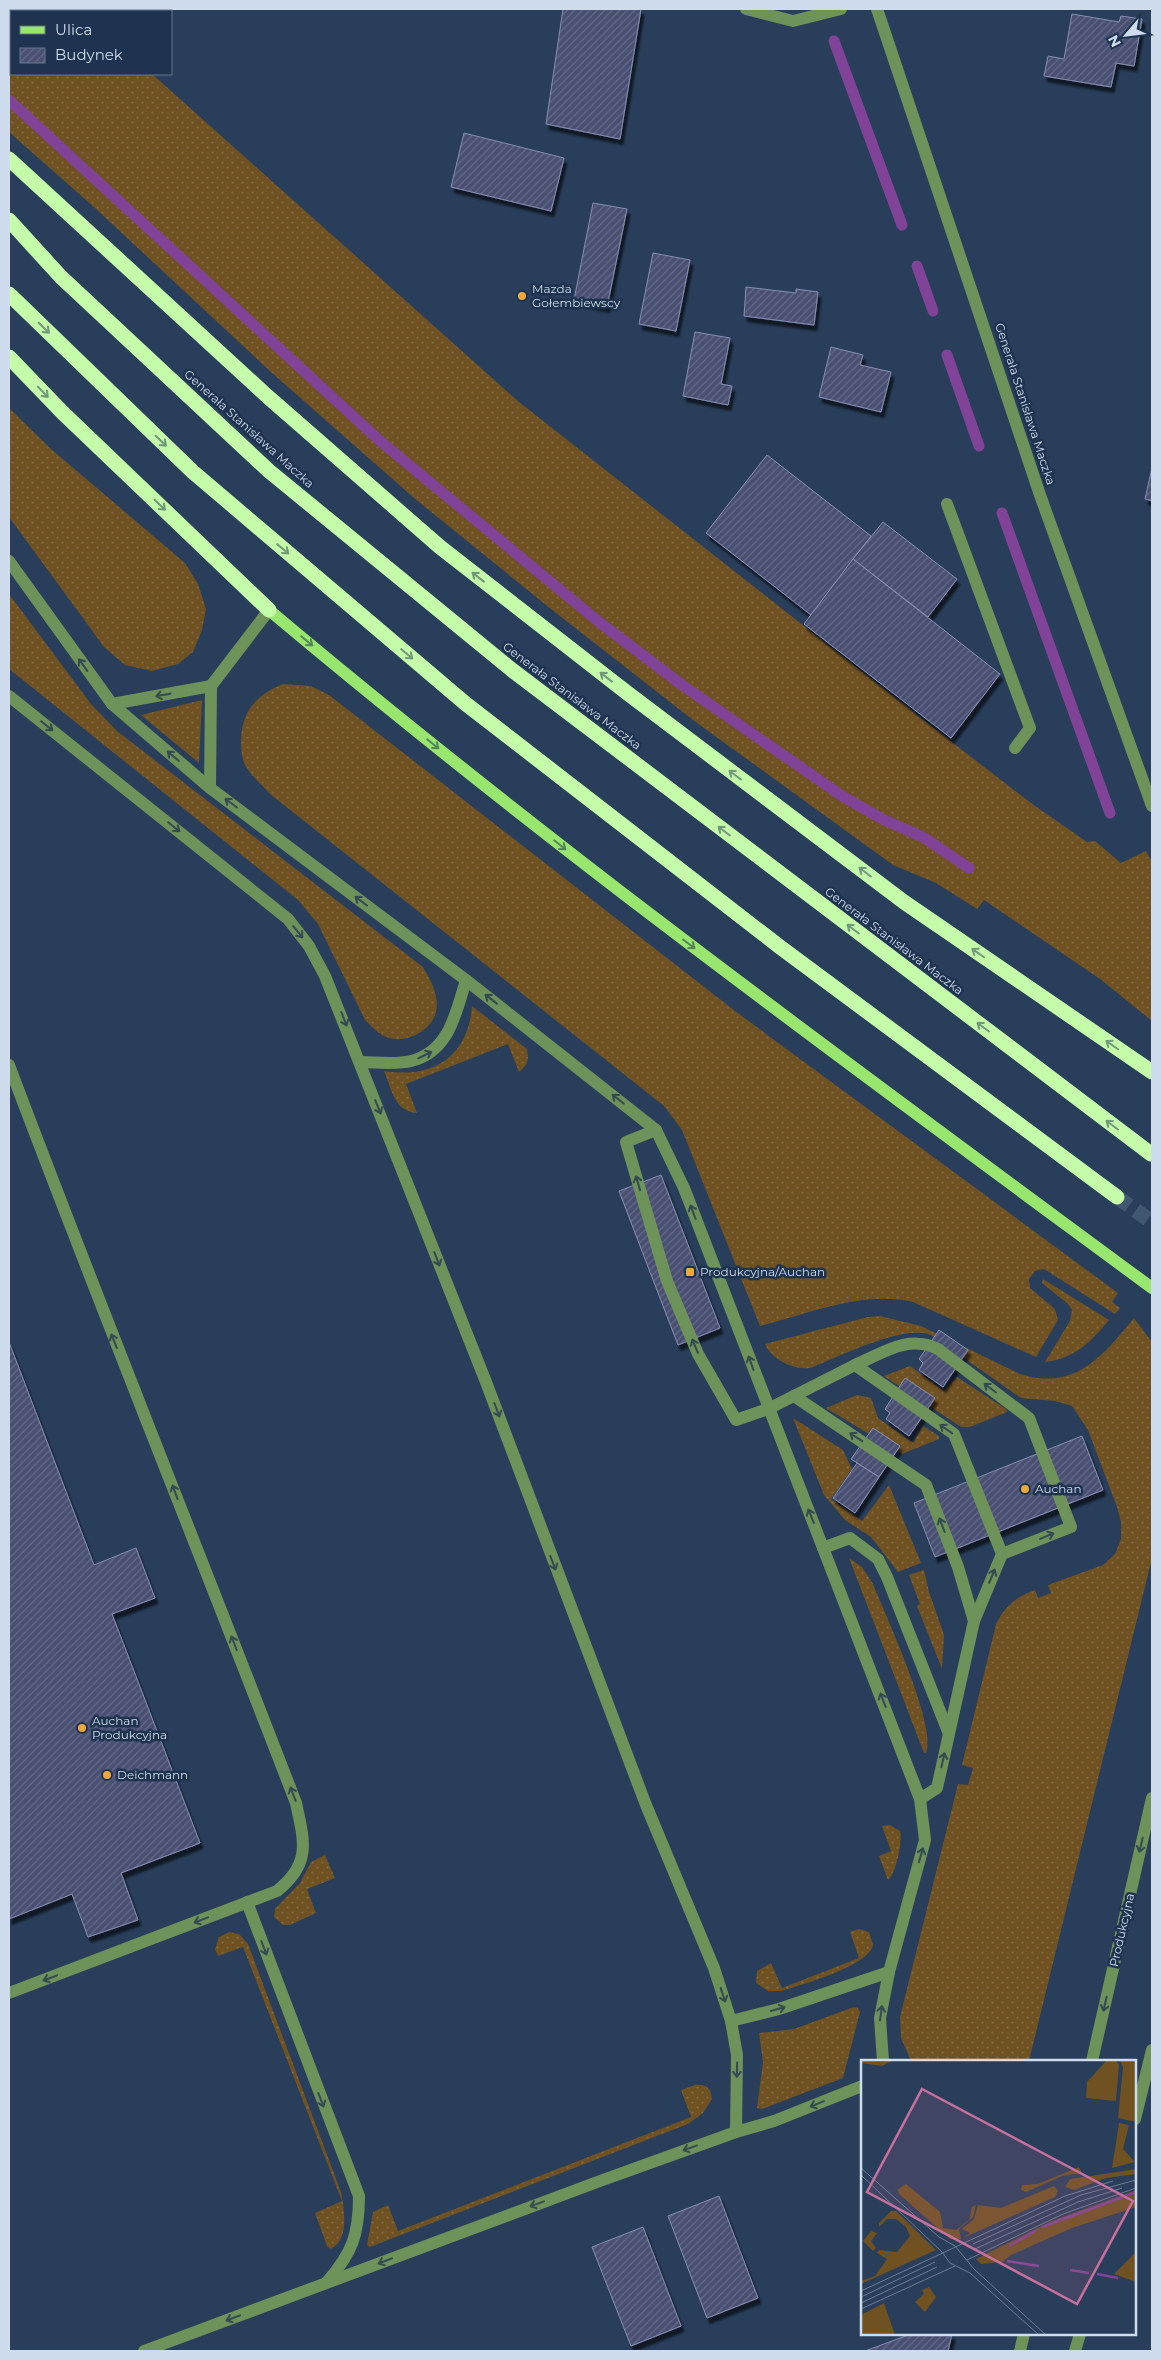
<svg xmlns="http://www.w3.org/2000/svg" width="1161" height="2360" font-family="Montserrat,sans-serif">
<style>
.grass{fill:url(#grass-dots)}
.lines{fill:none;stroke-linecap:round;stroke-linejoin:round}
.stream{stroke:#804397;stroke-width:11}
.building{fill:url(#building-hatch);stroke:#878fb4;filter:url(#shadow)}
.highway-tunnel{stroke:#415670;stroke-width:15;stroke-dasharray:15 8;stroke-linecap:butt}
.minor{stroke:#6d925a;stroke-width:12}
.major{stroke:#98e66e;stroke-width:12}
.highway{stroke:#c5fcaa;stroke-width:15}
.oneway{stroke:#72987c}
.oneway2{stroke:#55845d}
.oneway3{stroke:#324b52}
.poi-dot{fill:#eca93a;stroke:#1e334f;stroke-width:2}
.labels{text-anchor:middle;stroke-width:5;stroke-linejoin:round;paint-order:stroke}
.poi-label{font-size:12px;fill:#cfdced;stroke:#1e334f;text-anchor:start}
.street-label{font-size:12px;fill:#cfdced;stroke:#1e334f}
.inset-river{fill:none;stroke:#804397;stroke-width:2.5}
.inset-road{fill:none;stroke:#6b7d95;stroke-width:1}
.view{fill:#c8709d;fill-opacity:0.15;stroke:#c8709d;stroke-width:2.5}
.inset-edge{fill:none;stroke:#cfdced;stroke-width:2.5}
</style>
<defs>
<pattern id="grass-dots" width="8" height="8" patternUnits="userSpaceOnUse" patternTransform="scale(1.25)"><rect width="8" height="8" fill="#6f5122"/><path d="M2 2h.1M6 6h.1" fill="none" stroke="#826942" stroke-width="1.8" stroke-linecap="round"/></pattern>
<pattern id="building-hatch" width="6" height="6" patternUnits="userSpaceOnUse" patternTransform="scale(1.25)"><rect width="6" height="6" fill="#4a5072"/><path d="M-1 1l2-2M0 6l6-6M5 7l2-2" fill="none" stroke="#636986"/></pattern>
<filter id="shadow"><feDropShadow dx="3" dy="5.5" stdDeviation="1" flood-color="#0009"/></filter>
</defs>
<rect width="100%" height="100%" fill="#283e5a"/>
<!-- grass -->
<g class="grass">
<polygon points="9,9 94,9 96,11 11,11 11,74 152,74 519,402 949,740 1035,806 1087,842 1095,841 1121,863 1146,851 1152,862 1152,1021 1100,979 984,900 977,909 936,883 893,865 693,720 551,609 414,498 271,372 95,208 9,132"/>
<polygon points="9,408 51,449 185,563 198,584 206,609 202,630 193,652 178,664 152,671 125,665 104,647 9,517"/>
<path d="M9,594L91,704L117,731L423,967C431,981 441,998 435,1015C430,1030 410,1041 394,1039C382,1038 373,1028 365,1020L318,924L298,900L9,669Z"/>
<path d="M283,684L311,686L329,695L735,1011L1118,1293L1112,1302L1120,1308L1115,1314L1044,1269L1035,1271L1029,1279L1030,1288L1055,1309L1058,1320L1036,1357L913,1302C863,1290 808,1314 760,1326L682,1130L664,1106L270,794C263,786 253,778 247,768C241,760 241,748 241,738C243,709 257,695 283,684Z"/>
<polygon points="202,700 199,763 141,715"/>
<path d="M472,1006L527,1049C529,1060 528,1065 519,1072L508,1044L406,1084L417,1113C394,1111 392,1090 384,1071C433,1079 468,1057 472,1006Z"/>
<path d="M1043,1279L1109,1320C1091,1342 1074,1359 1045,1362L1070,1321L1072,1310L1068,1304L1042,1283Z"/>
<path d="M880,1316L921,1326L1020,1374C1075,1391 1102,1357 1134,1318L1152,1342V1558L1029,2061H911L901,2038L900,2017L958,1784L968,1785L973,1768L962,1765L996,1624C1005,1606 1016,1597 1035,1590L1038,1598L1051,1593L1048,1585L1103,1565L1115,1554L1121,1539V1522L1117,1507L1088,1430L1072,1406L1055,1401L1021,1398L931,1335C903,1324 839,1357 810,1368C794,1370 772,1360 765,1344L868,1317Z"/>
<polygon points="910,1366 944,1391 957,1377 1006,1409 1007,1412 970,1427 961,1427 884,1376"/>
<polygon points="857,1395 871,1398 878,1418 913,1443 923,1426 939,1436 939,1439 902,1454 826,1408"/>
<polygon points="793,1418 843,1450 852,1469 831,1499 862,1521 889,1485 921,1563 898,1572 871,1537 845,1520 824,1495"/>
<path d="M849,1558L862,1567L873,1584C885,1614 938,1728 926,1753H924Z"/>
<polygon points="924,1570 929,1592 944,1635 942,1669 917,1606 920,1604 909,1575"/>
<path d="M890,1825L900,1831C903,1840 896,1874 888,1880L879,1856L891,1851L882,1826Z"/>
<polygon points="325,1855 335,1878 307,1889 316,1913 290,1925 283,1925 274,1917 275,1909 300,1883 311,1862"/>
<path d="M859,1929L869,1932L873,1945C869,1966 801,1985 781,1991H768L756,1983L757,1971L771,1963L782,1988L859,1958L850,1932Z"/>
<path d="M229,1932L239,1934L248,1944L341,2192C344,2208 350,2239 331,2249L327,2246L315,2213L342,2201L243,1947L218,1956L215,1949L219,1937Z"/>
<polygon points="854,2007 858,2008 860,2012 843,2078 762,2109 757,2108 763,2062 759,2033 794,2029"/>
<path d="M695,2085C706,2084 711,2088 712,2099L703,2113L688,2124L370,2247L367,2245L373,2212L388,2205L398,2231L691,2117L681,2090Z"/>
</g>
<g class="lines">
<!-- stream -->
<g class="stream">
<polyline points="834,41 902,225"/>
<polyline points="9,100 380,441 599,622 682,685 842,796 884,820 923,837 969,868"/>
<polyline points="917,266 933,311"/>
<polyline points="947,355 979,446"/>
<polyline points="1002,513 1110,813"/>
</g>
</g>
<!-- building -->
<g class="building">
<polygon points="563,9 641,9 620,139 546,124"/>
<polygon points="1072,14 1119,22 1121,16 1142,19 1134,66 1116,63 1111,87 1044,76 1048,56 1064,59"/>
<polygon points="464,133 564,158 551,211 451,187"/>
<polygon points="593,203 627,209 607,307 574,300"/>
<polygon points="653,253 690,260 676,331 639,324"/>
<polygon points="746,287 796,293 796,289 818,292 814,325 744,316"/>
<polygon points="695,332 730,338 721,384 732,386 728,405 683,396"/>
<polygon points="831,347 863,355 860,365 891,372 881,412 819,397"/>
<polygon points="767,455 871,536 811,615 706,533"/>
<polygon points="1152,468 1152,501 1145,499"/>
<polygon points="883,522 957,579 928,617 853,559"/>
<polygon points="853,559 1000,674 951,738 804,624"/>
<polygon points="661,1175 720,1328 678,1345 619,1191"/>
<polygon points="939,1330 968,1350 943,1387 919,1370 923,1363 919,1359"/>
<polygon points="9,1342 94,1565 136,1548 155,1598 112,1614 200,1843 121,1873 138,1920 88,1937 72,1894 9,1919"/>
<polygon points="905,1378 935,1398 909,1436 886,1419 890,1413 885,1409"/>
<polygon points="873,1428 900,1446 879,1477 851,1459"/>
<polygon points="1082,1436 1103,1490 935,1557 914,1503"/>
<polygon points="857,1463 879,1477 855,1513 833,1498"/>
<polygon points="719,2196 758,2298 707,2318 668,2216"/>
<polygon points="643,2227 681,2326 631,2346 592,2247"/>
<polygon points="911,2334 952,2334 948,2351 865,2351"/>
</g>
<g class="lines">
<!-- highway-tunnel -->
<polyline class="highway-tunnel" points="1117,1197 1152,1222"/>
<!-- minor -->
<g class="minor">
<polyline points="746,9 793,21 841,9"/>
<polyline points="877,9 1040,495 1152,806"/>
<polyline points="947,504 1030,728 1015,748"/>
<polyline points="9,561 112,704 210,788 466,980 656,1130 684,1188 920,1799 925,1840 889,1972 880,2018 883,2061"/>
<polyline points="9,696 288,919 309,946 325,976 486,1382 646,1805 714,1968 731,2021 737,2055 736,2132"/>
<polyline points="112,704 211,686"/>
<polyline points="210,788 211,686 269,610"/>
<path d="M360,1062C376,1062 396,1065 411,1061C449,1052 456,1013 466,980"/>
<path d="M9,1065C102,1312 201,1556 296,1803C304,1841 312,1863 277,1891L9,1993"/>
<polyline points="656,1130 626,1142 667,1281 698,1354 736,1420 768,1409 855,1365 954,1434 1002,1554 974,1621 937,1788 920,1799"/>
<path d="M855,1365C883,1353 908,1334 938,1349L1029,1418L1071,1527L1002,1554"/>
<polyline points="794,1396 926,1485 958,1567 974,1621"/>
<polyline points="823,1548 850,1538 878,1559 887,1577 949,1734"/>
<path d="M247,1902L359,2196C359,2235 352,2253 327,2282"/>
<polyline points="731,2021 779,2009 889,1972"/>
<polyline points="1092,2061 1152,1798"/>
<polyline points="1135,2119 1152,2050"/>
<polyline points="144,2351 600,2181 736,2132 774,2121 862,2086"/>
<polyline points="1020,2351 1024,2334"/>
<polyline points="1075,2351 1080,2334"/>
</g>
<!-- major -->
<path class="major" d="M269,610C553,849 854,1068 1152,1288"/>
<!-- highway -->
<g class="highway">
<polyline points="9,159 267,396 440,547 626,692 904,902 1152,1072"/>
<polyline points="9,220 61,277 269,471 512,670 1151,1154"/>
<polyline points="9,294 193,472 466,704 780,947 1117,1197"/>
<polyline points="9,357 63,413 269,610"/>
</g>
</g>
<!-- one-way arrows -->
<defs><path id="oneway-shaft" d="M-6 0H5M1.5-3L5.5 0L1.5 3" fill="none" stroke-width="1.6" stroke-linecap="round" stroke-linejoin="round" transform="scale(1.25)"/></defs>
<g class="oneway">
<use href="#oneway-shaft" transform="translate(44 328) rotate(44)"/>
<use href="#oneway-shaft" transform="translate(43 392) rotate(46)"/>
<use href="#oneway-shaft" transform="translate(161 441) rotate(44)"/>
<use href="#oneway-shaft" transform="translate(160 505) rotate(44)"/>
<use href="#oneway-shaft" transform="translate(283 549) rotate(40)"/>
<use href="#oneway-shaft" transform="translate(478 577) rotate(-142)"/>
<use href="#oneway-shaft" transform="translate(407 654) rotate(40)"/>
<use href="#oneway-shaft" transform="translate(606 677) rotate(-142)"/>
<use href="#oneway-shaft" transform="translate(735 775) rotate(-143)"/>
<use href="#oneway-shaft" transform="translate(724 831) rotate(-143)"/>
<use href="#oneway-shaft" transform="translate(865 872) rotate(-143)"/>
<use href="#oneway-shaft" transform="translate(853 929) rotate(-143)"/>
<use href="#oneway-shaft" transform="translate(978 953) rotate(-145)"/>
<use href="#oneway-shaft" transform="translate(983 1027) rotate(-143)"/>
<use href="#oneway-shaft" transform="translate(1112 1045) rotate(-145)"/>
<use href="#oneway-shaft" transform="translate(1112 1125) rotate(-143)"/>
</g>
<g class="oneway2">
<use href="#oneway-shaft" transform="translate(307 641) rotate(40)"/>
<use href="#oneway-shaft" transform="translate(433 744) rotate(39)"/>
<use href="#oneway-shaft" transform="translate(560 845) rotate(39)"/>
<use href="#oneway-shaft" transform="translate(689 944) rotate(37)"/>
</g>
<g class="oneway3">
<use href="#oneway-shaft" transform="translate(83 665) rotate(-126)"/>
<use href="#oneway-shaft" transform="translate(163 695) rotate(170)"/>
<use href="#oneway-shaft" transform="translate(47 726) rotate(39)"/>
<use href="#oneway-shaft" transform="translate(173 756) rotate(-140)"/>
<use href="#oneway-shaft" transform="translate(231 803) rotate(-143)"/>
<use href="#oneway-shaft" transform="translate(174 827) rotate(39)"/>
<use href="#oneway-shaft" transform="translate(361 901) rotate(-143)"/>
<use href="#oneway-shaft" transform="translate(298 932) rotate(51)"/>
<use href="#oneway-shaft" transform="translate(491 999) rotate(-142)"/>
<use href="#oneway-shaft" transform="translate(344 1019) rotate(69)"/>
<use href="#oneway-shaft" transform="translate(425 1055) rotate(-26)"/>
<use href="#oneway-shaft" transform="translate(618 1099) rotate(-141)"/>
<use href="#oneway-shaft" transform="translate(378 1107) rotate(68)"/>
<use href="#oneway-shaft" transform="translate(638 1183) rotate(-106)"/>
<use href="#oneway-shaft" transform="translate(693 1212) rotate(-111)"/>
<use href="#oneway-shaft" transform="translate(437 1259) rotate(69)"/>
<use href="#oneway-shaft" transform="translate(114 1341) rotate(-112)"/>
<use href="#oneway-shaft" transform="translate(695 1346) rotate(-113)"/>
<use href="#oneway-shaft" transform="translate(751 1363) rotate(-110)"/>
<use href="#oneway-shaft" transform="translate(990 1388) rotate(-143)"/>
<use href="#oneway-shaft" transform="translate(497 1410) rotate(69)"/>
<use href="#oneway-shaft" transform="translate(946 1429) rotate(-145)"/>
<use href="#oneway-shaft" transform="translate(856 1437) rotate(-147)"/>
<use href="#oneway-shaft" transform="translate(175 1492) rotate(-110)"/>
<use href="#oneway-shaft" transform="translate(811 1516) rotate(-112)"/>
<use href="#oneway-shaft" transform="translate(942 1525) rotate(-111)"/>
<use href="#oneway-shaft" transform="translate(1047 1536) rotate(-22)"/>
<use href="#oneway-shaft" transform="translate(553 1563) rotate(69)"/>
<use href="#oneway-shaft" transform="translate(992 1576) rotate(-67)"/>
<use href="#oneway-shaft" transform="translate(234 1643) rotate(-111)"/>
<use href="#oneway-shaft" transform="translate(883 1700) rotate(-111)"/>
<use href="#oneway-shaft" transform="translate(943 1760) rotate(-77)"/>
<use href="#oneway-shaft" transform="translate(293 1794) rotate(-111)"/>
<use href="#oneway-shaft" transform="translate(1141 1845) rotate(103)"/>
<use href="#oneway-shaft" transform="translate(921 1855) rotate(-74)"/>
<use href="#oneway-shaft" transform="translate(201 1920) rotate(159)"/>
<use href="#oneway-shaft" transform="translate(264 1948) rotate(69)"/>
<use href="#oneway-shaft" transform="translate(50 1978) rotate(159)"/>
<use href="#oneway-shaft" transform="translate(723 1995) rotate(72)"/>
<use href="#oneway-shaft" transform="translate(1105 2004) rotate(103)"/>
<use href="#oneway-shaft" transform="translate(778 2009) rotate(-16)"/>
<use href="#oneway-shaft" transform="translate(881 2013) rotate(-82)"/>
<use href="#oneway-shaft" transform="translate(737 2070) rotate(91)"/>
<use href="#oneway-shaft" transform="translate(321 2100) rotate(69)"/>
<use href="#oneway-shaft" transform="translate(817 2104) rotate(158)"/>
<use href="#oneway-shaft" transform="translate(690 2148) rotate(160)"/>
<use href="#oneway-shaft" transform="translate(537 2204) rotate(160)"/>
<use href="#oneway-shaft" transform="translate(385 2261) rotate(159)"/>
<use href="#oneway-shaft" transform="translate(233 2318) rotate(159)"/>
</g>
<!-- markers -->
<g class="poi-dot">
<circle cx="522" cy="296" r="5"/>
<rect x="685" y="1267" width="10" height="10" rx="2.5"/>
<circle cx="1025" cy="1489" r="5"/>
<circle cx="82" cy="1728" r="5"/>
<circle cx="107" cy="1775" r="5"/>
</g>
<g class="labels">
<!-- poi labels -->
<g class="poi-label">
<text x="532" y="293">Mazda<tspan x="532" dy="14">Gołembiewscy</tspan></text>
<text x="700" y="1276">Produkcyjna/Auchan</text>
<text x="1035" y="1493">Auchan</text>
<text x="92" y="1725">Auchan<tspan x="92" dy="14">Produkcyjna</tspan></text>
<text x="117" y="1779">Deichmann</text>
</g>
<!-- street labels -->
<g class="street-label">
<text transform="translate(1025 404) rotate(72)" y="4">Generała Stanisława Maczka</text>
<text transform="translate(249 429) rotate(42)" y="4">Generała Stanisława Maczka</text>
<text transform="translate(572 696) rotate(37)" y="4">Generała Stanisława Maczka</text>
<text transform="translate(894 941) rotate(37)" y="4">Generała Stanisława Maczka</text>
<text transform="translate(1122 1930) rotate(-77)" y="4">Produkcyjna</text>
</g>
</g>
<!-- overview -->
<g transform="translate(861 2060)">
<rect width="275" height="275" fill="#283e5a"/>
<path d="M0,0H33L21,6L0,3ZM246,0H255L258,5L255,41L225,38L226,22ZM259,0H275V62L257,58L262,7ZM258,63L268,65L262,89L274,102L251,108ZM218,107L221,113L201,116L165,132L160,130L161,125L177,124ZM275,109V114L245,118L213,130L204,127L209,119ZM45,124L79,152L82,168L95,170L108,160L111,147L115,145L112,157L98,169L100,179H89L38,134L37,129ZM193,126L197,131L194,137L102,178L109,173L101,169L113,159L117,145L140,148ZM275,130V147L211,168L150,195L141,202L120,204L115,199L191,161ZM30,151H35L75,190L0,224V221L14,216L26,199L16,193L18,190L36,192L49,176L45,167L35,159H26L18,167V163ZM10,171L16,173L10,181L15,188L12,191L2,181ZM275,192V222L253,214ZM68,227L75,237L64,252L54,242L63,234L61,230ZM23,243L34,275H0V255Z" fill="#6f5122"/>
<path d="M22,263L30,275H0V265Z" fill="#6f5122"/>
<path class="inset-river" d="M181,167L275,132M148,186L176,170M146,201L178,206M209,210L228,213M236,214L257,218"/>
<path class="inset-road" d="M0,108L78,177L94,186M0,115L81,192M204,136L252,121M112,184L220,135L275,120M94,186L113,209L185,275M114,189L217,142L261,128M81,192L89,203L109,213L178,275M106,200L202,154L275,128M0,231L204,136M0,237L74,202M0,243L76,207M0,249L94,206"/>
<path class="view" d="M61,29L272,141L216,244L6,132Z"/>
<rect width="275" height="275" class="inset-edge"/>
</g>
<!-- border -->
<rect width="1161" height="2360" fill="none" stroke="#cfdced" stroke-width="20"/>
<!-- legend -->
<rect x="10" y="10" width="162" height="65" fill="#1e334f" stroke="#65778e"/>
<rect x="20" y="26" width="25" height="8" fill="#98e66e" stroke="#65778e"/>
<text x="55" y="35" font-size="15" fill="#cfdced">Ulica</text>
<rect x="20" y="48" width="25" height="15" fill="url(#building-hatch)" stroke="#65778e"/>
<text x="55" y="60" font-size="15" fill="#cfdced">Budynek</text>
<!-- north arrow -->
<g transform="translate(1126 35) rotate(242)" stroke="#1e334f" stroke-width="4" paint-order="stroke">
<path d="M0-4L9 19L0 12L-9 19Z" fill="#cfdced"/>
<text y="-8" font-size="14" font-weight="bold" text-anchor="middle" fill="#cfdced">N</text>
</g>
</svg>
